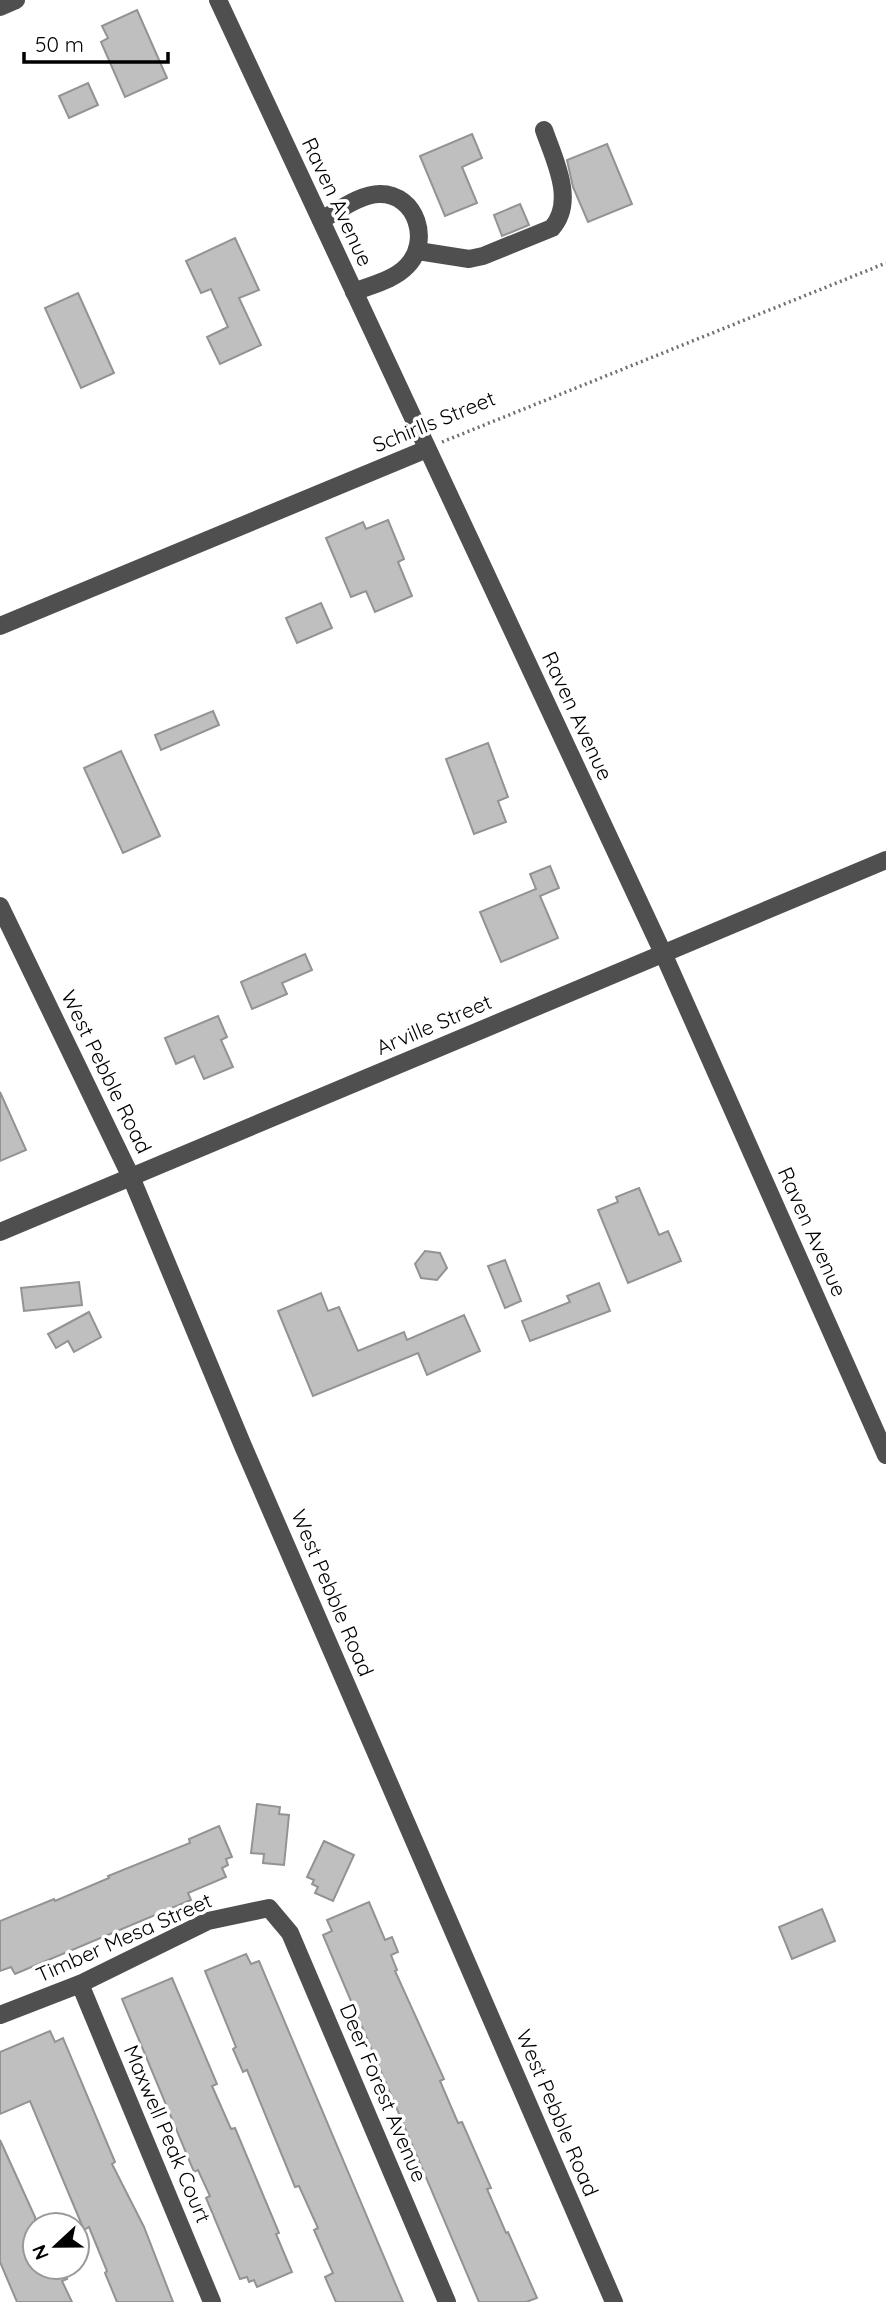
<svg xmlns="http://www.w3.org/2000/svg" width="886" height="2302" font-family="Quicksand,sans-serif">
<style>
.building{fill:#bfbfbf;stroke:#939393;stroke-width:2}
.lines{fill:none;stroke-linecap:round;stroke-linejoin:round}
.path{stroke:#717171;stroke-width:3.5;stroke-dasharray:2 3.5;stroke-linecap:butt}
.minor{stroke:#4f4f4f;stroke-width:18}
.labels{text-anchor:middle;stroke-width:7;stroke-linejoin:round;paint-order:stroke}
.street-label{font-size:21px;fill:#000;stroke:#fff}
</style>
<rect width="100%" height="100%" fill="#fff"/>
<!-- building -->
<g class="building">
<polygon points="137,10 167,78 125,97 101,42 108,38 102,26"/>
<polygon points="88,83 98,105 69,118 59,96"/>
<polygon points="472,134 482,158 462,167 477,203 445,216 420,156"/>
<polygon points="607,144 632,204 588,222 573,187 567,160"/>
<polygon points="520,204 529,225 502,236 494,215"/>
<polygon points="235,238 259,290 239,298 261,345 220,364 207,337 228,327 211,289 201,293 186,261"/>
<polygon points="78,293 114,373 81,388 45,308"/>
<polygon points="388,520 404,559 398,562 412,596 375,612 366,591 351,597 326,538 363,522 366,529"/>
<polygon points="321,603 332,628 297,643 286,618"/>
<polygon points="213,711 219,725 161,750 155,735"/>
<polygon points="488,743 508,797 498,801 506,822 474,834 446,759"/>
<polygon points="121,751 160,836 123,853 84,768"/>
<polygon points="550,866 559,888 540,896 558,938 501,962 480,912 536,889 530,874"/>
<polygon points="305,954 312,970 282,983 287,994 252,1009 241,982"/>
<polygon points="218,1016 227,1037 221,1040 233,1067 204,1079 194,1056 176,1064 165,1038"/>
<polygon points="0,1092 26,1150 0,1161"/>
<polygon points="639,1188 659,1235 668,1231 681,1261 628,1283 598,1210 618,1202 616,1197"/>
<polygon points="425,1251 440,1253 447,1268 437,1280 421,1278 415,1264"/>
<polygon points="505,1260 521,1301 505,1308 488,1266"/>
<polygon points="79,1282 82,1305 24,1311 21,1288"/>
<polygon points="599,1283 610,1311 530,1341 522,1321 570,1302 567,1296"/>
<polygon points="321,1293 328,1311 339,1307 358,1351 404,1332 407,1340 464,1315 480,1351 427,1375 418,1353 313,1396 278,1311"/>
<polygon points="89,1312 101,1337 74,1352 68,1341 56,1348 48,1334"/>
<polygon points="257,1804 280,1807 279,1814 289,1815 284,1865 263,1863 264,1854 251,1853"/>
<polygon points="219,1826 232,1857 226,1859 228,1865 222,1868 226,1877 188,1893 191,1900 15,1974 11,1967 0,1971 0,1921 54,1899 55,1901 109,1878 108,1876 190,1843 189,1839"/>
<polygon points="324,1841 354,1855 333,1901 315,1893 318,1887 312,1884 314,1880 307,1877"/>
<polygon points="369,1902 385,1940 392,1937 398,1952 391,1955 397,1970 395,1971 444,2079 440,2081 458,2123 462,2122 491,2188 487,2189 506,2233 508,2232 537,2298 526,2302 479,2302 334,1961 323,1935 332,1931 327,1920"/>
<polygon points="822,1909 835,1941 792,1959 779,1927"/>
<polygon points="246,1954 251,1964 259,1961 403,2302 336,2302 325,2277 333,2273 314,2230 318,2228 299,2186 295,2187 247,2070 243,2072 233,2049 236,2047 205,1971"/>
<polygon points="172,1978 217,2084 212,2086 231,2129 235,2128 279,2233 276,2234 292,2272 257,2287 254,2280 249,2282 247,2277 240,2279 206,2198 210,2196 198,2170 194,2172 122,1999"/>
<polygon points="50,2031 55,2042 63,2038 115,2162 112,2164 144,2227 173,2302 117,2302 105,2273 107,2271 89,2227 84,2230 30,2101 0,2114 0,2052"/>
<polygon points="0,2140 35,2217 35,2267 62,2267 67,2279 62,2281 72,2302 17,2302 0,2262"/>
</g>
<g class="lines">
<!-- path -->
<polyline class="path" points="442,442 886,263"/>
<!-- minor -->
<g class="minor">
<polyline points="218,0 663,953 886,1455"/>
<polyline points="0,7 16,0"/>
<path d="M321,220C338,211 360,194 380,194C417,194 431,242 407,266C394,280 371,285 354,292"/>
<path d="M418,251L469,259L483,256L552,228C576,201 554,159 544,130"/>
<polyline points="0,626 427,449"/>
<polyline points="0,906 131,1177 243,1446 614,2302"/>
<polyline points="0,1232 886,860"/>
<polyline points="80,1984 212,2302"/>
<polyline points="0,2015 80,1984 208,1921 269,1908 290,1933 447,2302"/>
</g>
</g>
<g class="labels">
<!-- street labels -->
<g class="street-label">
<text transform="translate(337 202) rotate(65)" y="7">Raven Avenue</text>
<text transform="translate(434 422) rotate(-22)" y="7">Schirlls Street</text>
<text transform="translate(577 716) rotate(65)" y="7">Raven Avenue</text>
<text transform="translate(434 1025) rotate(-23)" y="7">Arville Street</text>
<text transform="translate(106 1072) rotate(64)" y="7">West Pebble Road</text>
<text transform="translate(812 1232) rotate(66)" y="7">Raven Avenue</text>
<text transform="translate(332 1593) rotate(67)" y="7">West Pebble Road</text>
<text transform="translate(124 1938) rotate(-24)" y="7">Timber Mesa Street</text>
<text transform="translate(383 2093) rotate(67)" y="7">Deer Forest Avenue</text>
<text transform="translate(557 2113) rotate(67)" y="7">West Pebble Road</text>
<text transform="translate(167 2134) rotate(67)" y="7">Maxwell Peak Court</text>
</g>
</g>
<!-- north arrow -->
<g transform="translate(56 2246) rotate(248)"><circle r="33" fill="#ffffff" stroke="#999999" stroke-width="2"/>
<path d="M0-5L12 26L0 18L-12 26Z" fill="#000000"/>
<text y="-10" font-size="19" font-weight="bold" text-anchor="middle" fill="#000000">N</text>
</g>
<!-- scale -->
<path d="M24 52v10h144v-10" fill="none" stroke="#000000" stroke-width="3.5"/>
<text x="35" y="52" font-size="21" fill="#000000" stroke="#ffffff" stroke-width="5" paint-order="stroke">50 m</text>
</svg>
